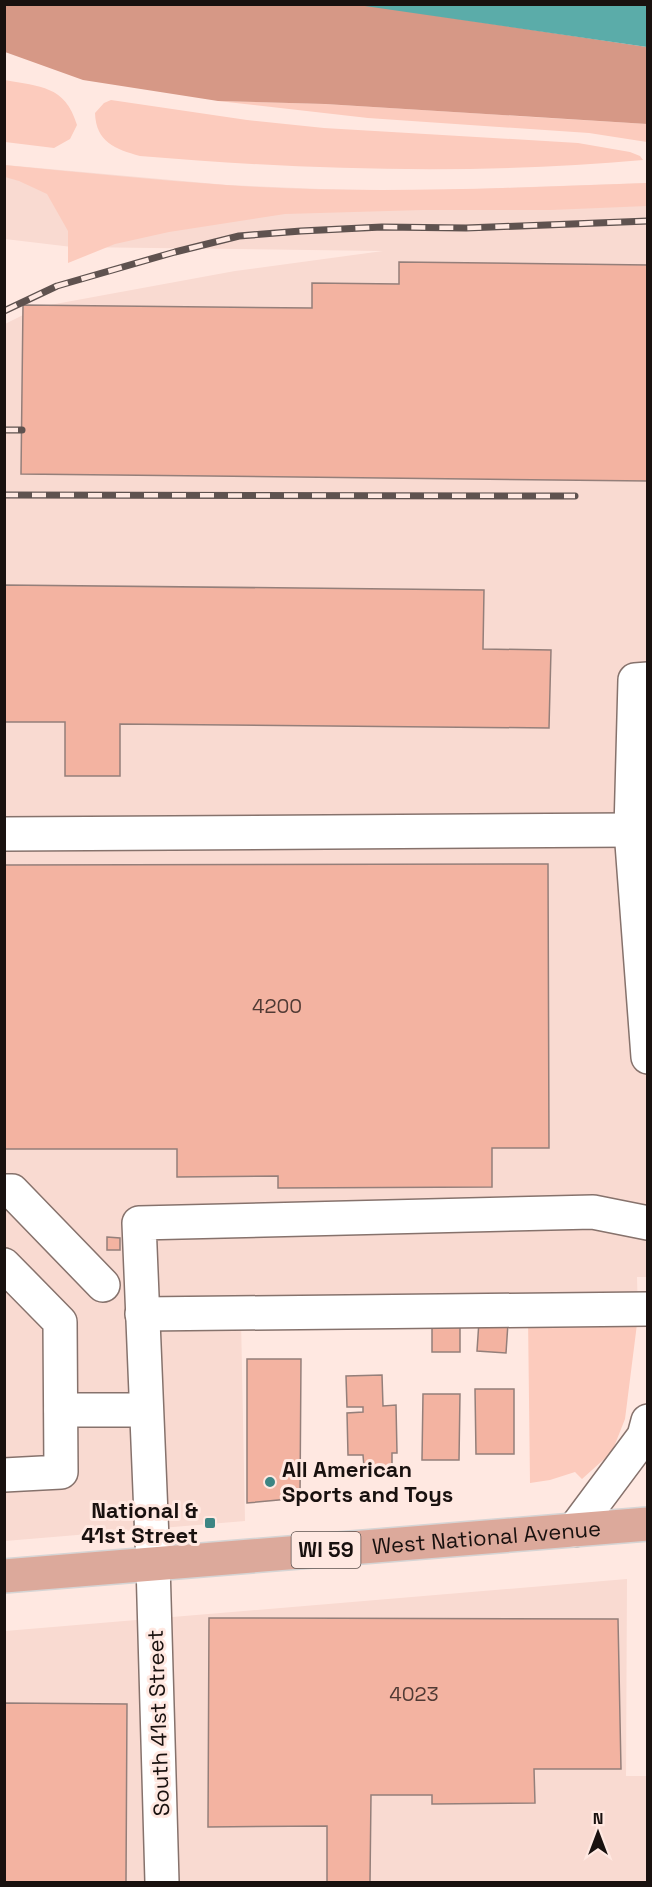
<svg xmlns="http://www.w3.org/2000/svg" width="652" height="1887" font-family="'Space Grotesk',sans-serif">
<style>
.built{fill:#f9dad1}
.green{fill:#fccbbd}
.forest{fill:#d69886}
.water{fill:#5baca9}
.building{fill:#f3b3a1;stroke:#947f7a;stroke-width:1.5}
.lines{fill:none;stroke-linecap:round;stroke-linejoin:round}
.minor-casing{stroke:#86726c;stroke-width:36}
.major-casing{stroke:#d6d4d4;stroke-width:36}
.minor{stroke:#fff;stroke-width:33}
.major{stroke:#dca99b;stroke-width:33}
.rail-casing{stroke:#5f524f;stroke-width:7}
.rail{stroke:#ffe8e1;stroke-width:4.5;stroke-dasharray:14;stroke-linecap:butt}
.poi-dot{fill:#3d8583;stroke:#ffe8e1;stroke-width:2}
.labels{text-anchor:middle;stroke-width:6;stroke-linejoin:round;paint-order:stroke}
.number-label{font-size:20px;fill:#503a34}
.shield{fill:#ffe8e1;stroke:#5e524e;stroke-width:1.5}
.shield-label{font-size:21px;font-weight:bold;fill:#19110f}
.poi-label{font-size:22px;font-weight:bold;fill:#19110f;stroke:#ffe8e1;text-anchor:start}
.street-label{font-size:22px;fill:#19110f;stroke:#ffe8e1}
</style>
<rect width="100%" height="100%" fill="#ffe8e1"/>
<!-- built -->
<g class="built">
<polygon points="5,165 227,185 321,189 416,191 647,183 648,1277 637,1277 638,1316 241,1319 245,1521 5,1541 5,324 39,307 235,271 383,251 72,247 5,239"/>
<polygon points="627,1579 626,1776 647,1776 647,1882 5,1882 5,1631"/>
</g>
<!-- green -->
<g class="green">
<path d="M5,80C40,87 65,85 77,125L70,139L54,148L5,142Z"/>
<path d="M111,100L247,120L324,128L578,143L630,152L640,156L643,160C476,175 307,170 140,156C115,149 96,142 95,113L104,103Z"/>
<polygon points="218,101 324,104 647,124 647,142 589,133 368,118"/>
<path d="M4,165C78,172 152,180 226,185C366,195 507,188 647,183V206L551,210H423L285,214L169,232L115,244L68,263V231L47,194L19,181L5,177Z"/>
<polygon points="528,1316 638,1316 625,1419 612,1452 582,1479 575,1472 550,1480 530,1483"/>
</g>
<!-- forest -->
<polygon class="forest" points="358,4 647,47 647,124 325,104 218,101 83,80 5,52 4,5"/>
<!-- water -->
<polygon class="water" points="358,5 647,5 647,47"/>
<!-- building -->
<g class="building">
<polygon points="399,262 648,265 648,481 21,474 23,305 312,308 312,283 399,284"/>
<polygon points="4,585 484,590 483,649 551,650 549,728 120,724 120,776 65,776 65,722 4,722"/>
<polygon points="548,864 549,1148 492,1148 492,1187 278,1188 278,1176 177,1177 177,1149 4,1149 4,865"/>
<polygon points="107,1237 120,1238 120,1250 107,1250"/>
<polygon points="479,1321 508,1323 506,1353 477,1351"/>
<rect x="432" y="1322" width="28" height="30"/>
<polygon points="247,1359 301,1359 300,1498 247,1503"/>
<polygon points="382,1375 383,1406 396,1405 397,1453 392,1453 392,1466 364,1467 363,1455 348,1455 347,1413 363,1412 363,1407 347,1407 346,1376"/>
<polygon points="475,1389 514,1389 514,1454 476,1454"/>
<polygon points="423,1394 460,1394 459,1460 422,1460"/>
<polygon points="209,1618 618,1619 621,1769 534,1769 535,1803 432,1804 432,1795 371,1795 370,1882 327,1882 327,1826 208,1827"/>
<polygon points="4,1703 127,1704 126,1882 4,1882"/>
</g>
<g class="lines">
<defs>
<g id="minor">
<polyline points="648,679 635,680 631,830 648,1057"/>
<polyline points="4,834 631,830"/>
<polyline points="4,1191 12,1191 103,1285"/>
<polyline points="4,1265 60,1322 61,1472 4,1475"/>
<polyline points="142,1314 648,1309"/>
<polyline points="61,1410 146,1410"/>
<polyline points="574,1530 644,1436 648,1421"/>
<polyline points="162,1882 153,1564 139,1223 593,1212 648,1223"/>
</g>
<g id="major">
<path id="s1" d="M4,1576L648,1524"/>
</g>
</defs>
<!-- minor casing -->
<use href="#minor" class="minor-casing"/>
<!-- major casing -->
<use href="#major" class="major-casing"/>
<!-- minor -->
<use href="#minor" class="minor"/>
<!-- major -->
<use href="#major" class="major"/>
<defs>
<g id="rail">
<polyline points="4,311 57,286 175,252 239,236 301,231 382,227 466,228 648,221"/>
<polyline points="4,430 22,430"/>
<polyline points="4,495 575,496"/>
</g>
</defs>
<!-- rail casing -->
<use href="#rail" class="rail-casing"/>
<!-- rail -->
<use href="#rail" class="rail"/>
</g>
<!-- markers -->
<g class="poi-dot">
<circle cx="270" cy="1482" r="6"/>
<rect x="204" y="1517" width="12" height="12" rx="3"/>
</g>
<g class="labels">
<!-- number labels -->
<g class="number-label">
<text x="277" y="1013">4200</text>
<text x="414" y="1701">4023</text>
</g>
<!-- shield labels -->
<rect class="shield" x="291.5" y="1532" width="69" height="36" rx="4.5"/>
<g class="shield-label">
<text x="326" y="1557">WI 59</text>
</g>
<!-- poi labels -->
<g class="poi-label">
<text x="282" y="1477">All American<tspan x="282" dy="25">Sports and Toys</tspan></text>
<text x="198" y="1518" text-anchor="end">National &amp;<tspan x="198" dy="25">41st Street</tspan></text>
</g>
<!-- street labels -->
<g class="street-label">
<text dy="8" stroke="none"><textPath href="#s1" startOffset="484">West National Avenue</textPath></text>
<text transform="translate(158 1723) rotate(-92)" y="8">South 41st Street</text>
</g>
</g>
<!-- border -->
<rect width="652" height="1887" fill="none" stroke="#19110f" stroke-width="12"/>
<!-- north arrow -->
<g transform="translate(598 1833)" stroke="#ffe8e1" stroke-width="4.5" paint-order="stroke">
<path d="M0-4.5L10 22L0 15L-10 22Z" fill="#19110f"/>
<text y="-9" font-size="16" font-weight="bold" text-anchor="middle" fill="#19110f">N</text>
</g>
</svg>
